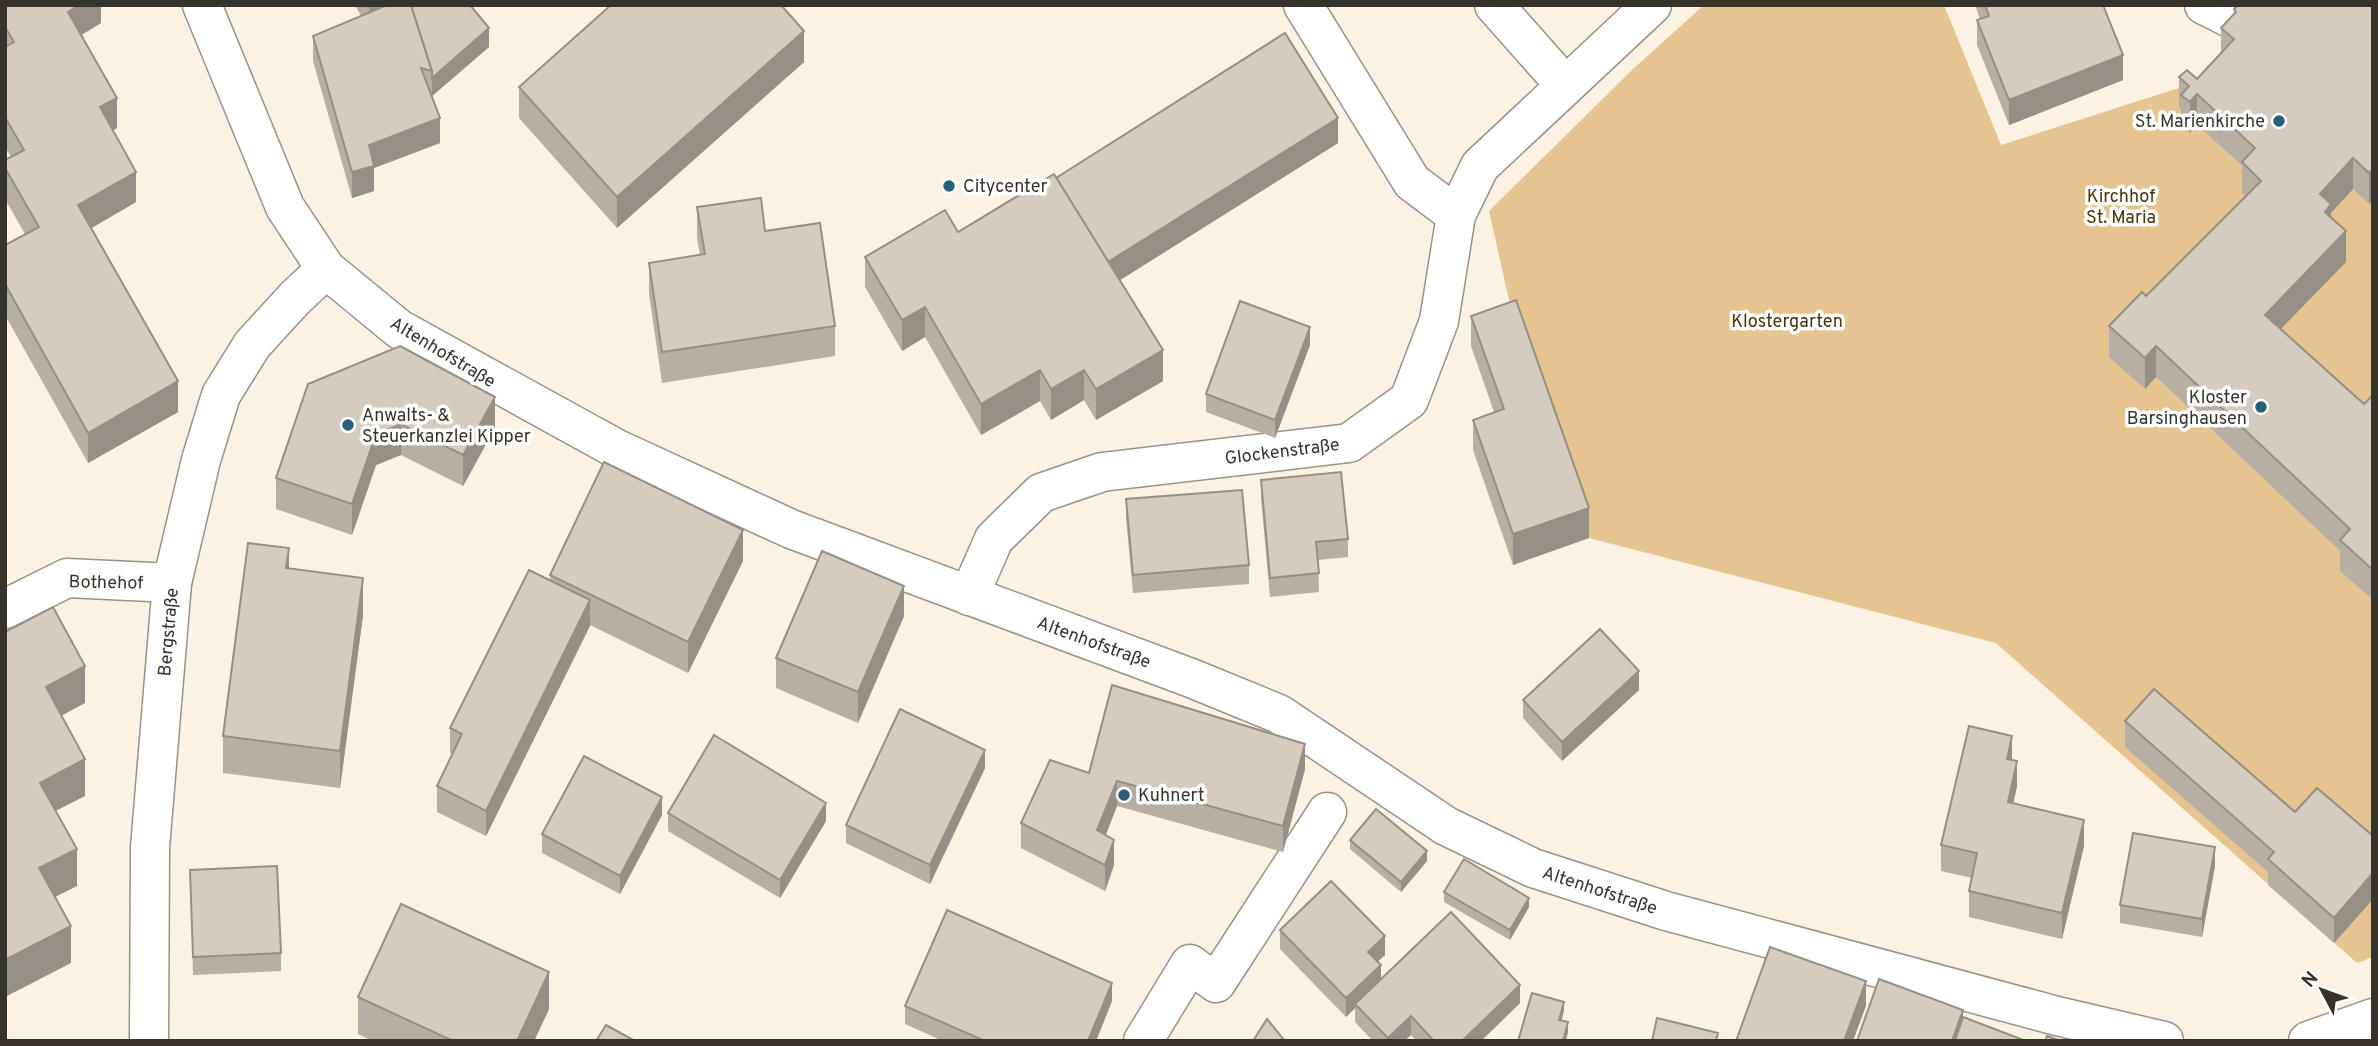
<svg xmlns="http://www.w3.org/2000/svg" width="2378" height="1046" font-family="Overpass,sans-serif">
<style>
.green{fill:#e5c48f}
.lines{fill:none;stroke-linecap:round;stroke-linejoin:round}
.minor-casing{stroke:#9a9285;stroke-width:41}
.minor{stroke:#fff;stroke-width:38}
.wall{fill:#b7afa4}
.shaded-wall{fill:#958f86}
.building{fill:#d5ccbf;stroke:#958f86;stroke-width:2}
.poi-dot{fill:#276079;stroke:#fff;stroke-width:2.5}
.labels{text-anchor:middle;stroke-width:7;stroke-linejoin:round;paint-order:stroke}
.poi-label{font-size:18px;fill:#36332d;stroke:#fff;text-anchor:start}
.park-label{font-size:18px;fill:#48330a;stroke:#fff}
.street-label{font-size:18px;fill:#36332d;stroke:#fff}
</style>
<rect width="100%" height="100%" fill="#fbf2e4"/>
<!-- green -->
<g class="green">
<polygon points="1704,5 1944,5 2001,145 2179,88 2179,108 2189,117 2190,133 2197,125 2255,178 2252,202 2144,389 2156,377 2350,560 2341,571 2373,600 2373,957 2357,963 1996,643 1589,538 1516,331 1489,211 1633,69"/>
<polygon points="2353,189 2373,199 2373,426 2265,345 2345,262 2320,225"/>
</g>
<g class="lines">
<defs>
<g id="minor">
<polyline points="202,5 285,207 326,269 399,329 615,448 791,529 1191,678 1279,714 1446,826 1533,868 1666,911 2057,1016 2164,1041"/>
<polyline points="1303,5 1412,182 1456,215"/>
<polyline points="1494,5 1565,85"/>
<polyline points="2204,5 2228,17 2241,5"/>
<polyline points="969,596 994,539 1041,493 1102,472 1349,443 1409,400 1439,321 1456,215 1480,166 1652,5"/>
<polyline points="5,609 67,578 172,583"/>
<polyline points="149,1041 150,848 172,583 201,460 221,395 252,345 295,298 326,269"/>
<polyline points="1143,1041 1190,964 1216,983 1327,812"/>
<polyline points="2308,1041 2373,1018"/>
</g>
</defs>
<!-- minor casing -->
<use href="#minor" class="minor-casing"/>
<!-- minor -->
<use href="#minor" class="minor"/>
</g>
<!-- wall -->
<g class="wall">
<polygon points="5,5 101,5 101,23 81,35 117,128 113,130 136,202 91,228 178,412 88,463 5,315 5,245 25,234 5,199 5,160 11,157 5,147"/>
<polygon points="355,5 470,5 489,47 432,96 440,143 374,168 374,191 352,198 313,61 313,36 361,16"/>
<polygon points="1975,5 2103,5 2123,80 2009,125 1977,45 1977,20 1980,19"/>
<polygon points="2373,5 2373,199 2369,204 2353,189 2331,213 2331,218 2346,262 2281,329 2364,404 2373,395 2373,600 2340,571 2340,551 2156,377 2145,389 2109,357 2109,326 2146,296 2246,197 2242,193 2242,166 2197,125 2190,133 2181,126 2181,110 2179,108 2179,77 2197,79 2221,53 2221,28 2234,14 2234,9"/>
<polygon points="804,62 617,228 519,118 519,87"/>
<polygon points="1338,143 1120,280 1163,381 1096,420 1084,400 1051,420 1040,401 981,435 925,337 902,351 865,287 865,257 958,232 1056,178"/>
<polygon points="697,207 765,231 835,326 835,356 662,383 649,294 649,263 700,255 697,238"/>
<polygon points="1471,316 1589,538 1513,565 1473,450 1473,420 1494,412 1471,346"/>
<polygon points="1310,345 1275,438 1206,412 1206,394"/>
<polygon points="308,384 495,428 463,486 401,455 376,465 352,535 276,509 276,478"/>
<polygon points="1261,480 1348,539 1348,557 1318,560 1319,592 1270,597 1261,498"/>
<polygon points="1126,499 1249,565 1249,584 1133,593 1126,518"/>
<polygon points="743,561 688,673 590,625 486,836 437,812 437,786 452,754 450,753 450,728 550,581 550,575"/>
<polygon points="289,568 363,615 340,788 223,773 223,736"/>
<polygon points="904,616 858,723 776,688 776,658"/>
<polygon points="1639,690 1562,761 1523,718 1523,700"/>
<polygon points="2125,721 2295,812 2373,836 2373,899 2334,943 2268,885 2268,872 2125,747"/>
<polygon points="2012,760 2017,786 2013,804 2084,846 2062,939 1969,917 1969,891 1972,878 1941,871 1941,845"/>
<polygon points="985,768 930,884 846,843 846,825"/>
<polygon points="1305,769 1283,852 1117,806 1106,835 1114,865 1105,891 1021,848 1021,823 1089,773"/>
<polygon points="668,813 826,821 780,898 668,831"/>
<polygon points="662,815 620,894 542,853 542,834"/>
<polygon points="1350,840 1427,861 1401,892 1350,849"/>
<polygon points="2215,866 2202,937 2120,923 2120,905"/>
<polygon points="190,870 281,953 281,971 193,975"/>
<polygon points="1444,892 1529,907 1510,940 1444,902"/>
<polygon points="1280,930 1385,955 1377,962 1381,979 1520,1003 1481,1041 1416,1041 1411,1035 1404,1041 1373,1041 1355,1022 1355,1008 1346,1017 1280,949"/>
<polygon points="358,997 549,1009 534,1041 373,1041 358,1034"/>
<polygon points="1112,1001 1096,1041 943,1041 905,1024 905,1006"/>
</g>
<!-- shaded-wall -->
<g class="shaded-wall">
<polygon points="79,5 101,5 101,23 68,43 68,12"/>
<polygon points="369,5 408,5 369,30"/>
<polygon points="489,28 489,47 432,96 432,78"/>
<polygon points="804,31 804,62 617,228 617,197"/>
<polygon points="2123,55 2123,80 2009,125 2009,100"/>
<polygon points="2197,94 2197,125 2190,133 2190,102"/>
<polygon points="117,98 117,128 100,137 100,107"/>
<polygon points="440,118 440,143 374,168 374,191 352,198 352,172 369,145"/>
<polygon points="1338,118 1338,143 1106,289 1106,263"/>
<polygon points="2353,158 2353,189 2331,213 2331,235 2320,194"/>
<polygon points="2373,169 2373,199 2369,204 2369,173"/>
<polygon points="136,172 136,202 78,236 78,205"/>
<polygon points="2346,231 2346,262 2265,345 2265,315"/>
<polygon points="925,307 925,337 902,351 902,320"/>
<polygon points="1310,327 1310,345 1275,438 1275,420"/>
<polygon points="2156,346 2156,377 2145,389 2145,358"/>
<polygon points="1163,350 1163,381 1096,420 1096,389"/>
<polygon points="1040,370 1040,401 981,435 981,404"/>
<polygon points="1084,370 1084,400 1051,420 1051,389"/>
<polygon points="178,381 178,412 88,463 88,433"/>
<polygon points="495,397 495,428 463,486 463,455"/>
<polygon points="401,424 401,455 376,465 352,535 352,504 376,434"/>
<polygon points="1589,508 1589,538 1513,565 1513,534"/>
<polygon points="743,530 743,561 688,673 688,642"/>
<polygon points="289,548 289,585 286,568"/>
<polygon points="363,578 363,615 340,788 340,751"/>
<polygon points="904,586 904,616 858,723 858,692"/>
<polygon points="590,600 590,626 486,836 486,811"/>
<polygon points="85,666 85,703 46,724 46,687"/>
<polygon points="1639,671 1639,690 1562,761 1562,742"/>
<polygon points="2012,736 2012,761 2007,759"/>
<polygon points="1305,744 1305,769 1283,852 1283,826"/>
<polygon points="985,750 985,768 930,884 930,865"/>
<polygon points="85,759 85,796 40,819 40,783"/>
<polygon points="2017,761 2017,786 2008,828 2008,802"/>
<polygon points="1117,781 1117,806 1097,856 1097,830"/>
<polygon points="662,797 662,815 620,894 620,876"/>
<polygon points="826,803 826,821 780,898 780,880"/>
<polygon points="2084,820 2084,846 2062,939 2062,913"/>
<polygon points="1114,840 1114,865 1105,891 1105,865"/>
<polygon points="2215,847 2215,866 2202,937 2202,919"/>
<polygon points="77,849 77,886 39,905 39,868"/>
<polygon points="1427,851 1427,861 1401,892 1401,882"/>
<polygon points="2373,873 2373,899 2334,943 2334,918"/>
<polygon points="1529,898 1529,907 1510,940 1510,930"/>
<polygon points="71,926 71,963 5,997 5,960"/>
<polygon points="1385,936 1385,955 1368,970 1368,952"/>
<polygon points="1381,965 1381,983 1355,1004 1355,1008 1346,1017 1346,998"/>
<polygon points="549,972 549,1009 534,1041 517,1041"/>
<polygon points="1866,981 1866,1006 1853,1041 1844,1041"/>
<polygon points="1112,983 1112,1001 1096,1041 1088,1041"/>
<polygon points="1520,985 1520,1003 1481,1041 1462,1041"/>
<polygon points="1564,1002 1564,1011 1559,1030 1559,1020"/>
<polygon points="1963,1010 1963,1035 1961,1041 1952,1041"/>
<polygon points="1411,1016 1411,1035 1404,1041 1388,1041 1388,1038"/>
<polygon points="1568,1022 1568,1032 1566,1041 1563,1041"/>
</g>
<!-- building -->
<g class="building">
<polygon points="5,5 79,5 68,12 117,98 100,107 136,172 78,205 178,381 88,433 5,284 5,245 39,227 5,168 5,160 24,150 5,117 5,47 14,42 5,27"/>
<polygon points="387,5 411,5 432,71 421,68 440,118 369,145 374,166 352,172 313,36"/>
<polygon points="411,5 470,5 489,28 432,78 432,71"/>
<polygon points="611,5 781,5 804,31 617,197 519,87"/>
<polygon points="1985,5 2103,5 2123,55 2009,100 1977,20 1989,16"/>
<polygon points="2238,5 2373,5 2373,169 2369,173 2353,158 2320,194 2331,204 2325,212 2346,231 2265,315 2364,404 2373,395 2373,570 2340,540 2350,529 2156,346 2145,358 2109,326 2142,292 2146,296 2261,181 2242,162 2255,148 2197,94 2190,102 2181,95 2189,86 2179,77 2187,70 2197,79 2234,39 2221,28 2236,12 2234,9"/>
<polygon points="1285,33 1338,118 1108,262 1056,178"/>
<polygon points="1054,174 1163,350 1096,389 1084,370 1051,389 1040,370 981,404 925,307 902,320 865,257 945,210 958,232"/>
<polygon points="761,198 765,231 820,223 835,326 662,352 649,263 705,254 697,207"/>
<polygon points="1516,300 1589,508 1513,534 1473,420 1504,409 1471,316"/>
<polygon points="1240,301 1310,327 1275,420 1206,394"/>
<polygon points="400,346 495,397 463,455 401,424 376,434 352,504 276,478 308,384"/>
<polygon points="604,462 743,530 688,642 550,575"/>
<polygon points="1341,472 1348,539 1316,542 1319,573 1270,578 1261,480"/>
<polygon points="1242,490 1249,565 1133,575 1126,499"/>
<polygon points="248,543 289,548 286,568 363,578 340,751 223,736"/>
<polygon points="822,551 904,586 858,692 776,658"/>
<polygon points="529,570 590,600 486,811 437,786 462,734 450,728"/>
<polygon points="53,607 85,666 46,687 85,759 40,783 77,849 39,868 71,926 5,960 5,632"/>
<polygon points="1600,629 1639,671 1562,742 1523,700"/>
<polygon points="1112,685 1305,744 1283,826 1117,781 1097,830 1114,840 1105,865 1021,823 1050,760 1089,773"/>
<polygon points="2154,689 2295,812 2317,788 2373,836 2373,873 2334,918 2268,859 2274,852 2125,721"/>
<polygon points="900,709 985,750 930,865 846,825"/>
<polygon points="1969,726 2012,736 2007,759 2017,761 2008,802 2084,820 2062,913 1969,891 1977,853 1941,845"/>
<polygon points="714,735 826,803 780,880 668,813"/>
<polygon points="584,756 662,797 620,876 542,834"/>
<polygon points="1376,809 1427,851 1401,882 1350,840"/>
<polygon points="2133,833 2215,847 2202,919 2120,905"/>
<polygon points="1464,859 1529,898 1510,930 1444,892"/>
<polygon points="277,866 281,953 193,957 190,870"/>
<polygon points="1331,881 1385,936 1368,952 1381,965 1346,998 1280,930"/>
<polygon points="401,904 549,972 517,1041 453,1041 358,997"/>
<polygon points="947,910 1112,983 1088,1041 985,1041 905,1006"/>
<polygon points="1451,912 1520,985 1462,1041 1434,1041 1411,1016 1388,1038 1355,1004"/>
<polygon points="1770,947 1866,981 1844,1041 1736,1041"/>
<polygon points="1879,979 1963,1010 1952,1041 1857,1041"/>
<polygon points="1532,993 1564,1002 1559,1020 1568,1022 1563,1041 1518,1041"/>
<polygon points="1963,1017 2026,1041 1955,1041"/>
<polygon points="1657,1018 1718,1033 1716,1041 1652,1041"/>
<polygon points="1267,1019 1285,1041 1253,1041"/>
<polygon points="606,1025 635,1041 596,1041"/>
<polygon points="2047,1036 2061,1041 2045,1041"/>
</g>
<!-- markers -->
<g class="poi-dot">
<circle cx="2279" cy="121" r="7"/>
<circle cx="949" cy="186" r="7"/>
<circle cx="2261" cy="407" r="7"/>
<circle cx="348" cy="425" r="7"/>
<circle cx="1124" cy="795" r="7"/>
</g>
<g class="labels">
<!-- poi labels -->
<g class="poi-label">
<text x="2265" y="127" text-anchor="end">St. Marienkirche</text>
<text x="963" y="192">Citycenter</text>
<text x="2247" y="403" text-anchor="end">Kloster<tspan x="2247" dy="21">Barsinghausen</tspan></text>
<text x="362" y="421">Anwalts- &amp;<tspan x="362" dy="21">Steuerkanzlei Kipper</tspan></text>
<text x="1138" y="801">Kuhnert</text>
</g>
<!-- park labels -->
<g class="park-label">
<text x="2121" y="202">Kirchhof<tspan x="2121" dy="21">St. Maria</tspan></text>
<text x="1787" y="327">Klostergarten</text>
</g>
<!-- street labels -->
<g class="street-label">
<text transform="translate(443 352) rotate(31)" y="6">Altenhofstraße</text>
<text transform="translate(1282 451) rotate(-7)" y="6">Glockenstraße</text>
<text transform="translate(106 582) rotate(1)" y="6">Bothehof</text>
<text transform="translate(168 632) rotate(-85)" y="6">Bergstraße</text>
<text transform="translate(1094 642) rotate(20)" y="6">Altenhofstraße</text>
<text transform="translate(1600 890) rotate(18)" y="6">Altenhofstraße</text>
</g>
</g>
<!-- border -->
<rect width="2378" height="1046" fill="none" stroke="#36332d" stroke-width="14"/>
<!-- north arrow -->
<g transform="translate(2322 990) rotate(311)" stroke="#ffffff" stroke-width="5" paint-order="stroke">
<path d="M0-5L12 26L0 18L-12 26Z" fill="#36332d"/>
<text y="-10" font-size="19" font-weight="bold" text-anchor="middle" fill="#36332d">N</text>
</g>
</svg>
